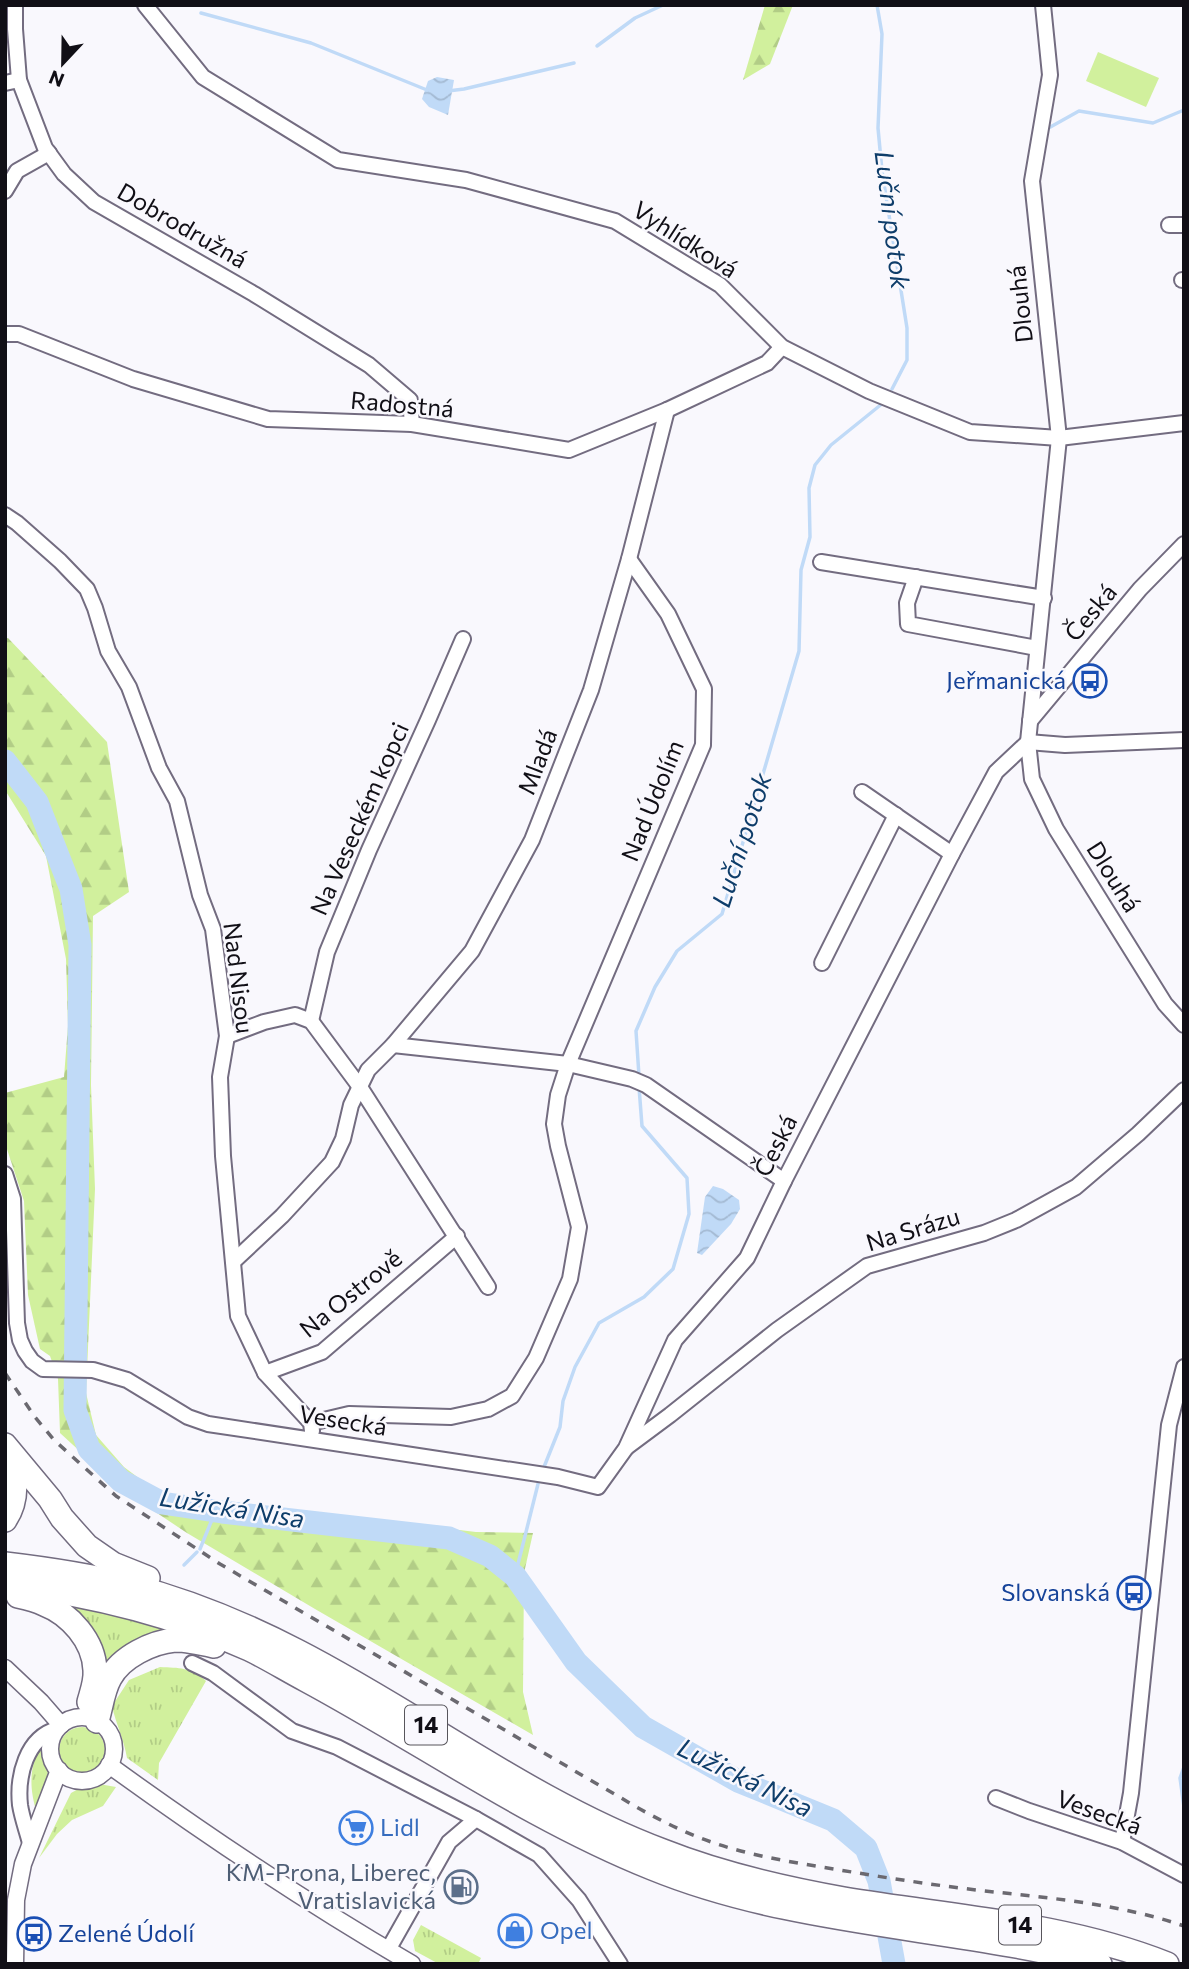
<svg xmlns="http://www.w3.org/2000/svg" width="1189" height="1969" font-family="Commissioner,sans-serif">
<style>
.grass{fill:url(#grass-tufts)}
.forest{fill:url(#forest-firs)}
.garden{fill:#d1f09d}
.water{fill:url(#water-waves)}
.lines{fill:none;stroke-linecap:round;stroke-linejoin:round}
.stream{stroke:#c0daf7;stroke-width:3.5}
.river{stroke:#c0daf7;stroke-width:23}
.minor-casing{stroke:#736c80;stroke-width:18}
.tertiary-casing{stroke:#736c80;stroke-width:19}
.trunk-casing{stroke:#736c80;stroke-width:26}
.minor{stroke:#fff;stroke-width:14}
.tertiary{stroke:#fff;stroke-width:16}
.trunk{stroke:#fff;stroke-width:23}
.rail{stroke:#6b6970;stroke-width:3.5;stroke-dasharray:9 9;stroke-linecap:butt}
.labels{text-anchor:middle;stroke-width:5;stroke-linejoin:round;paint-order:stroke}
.shield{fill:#f9f8fd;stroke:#57555b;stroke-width:2}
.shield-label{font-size:23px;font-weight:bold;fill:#110f16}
.street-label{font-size:24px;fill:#110f16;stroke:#f9f8fd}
.transit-label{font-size:24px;fill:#164399;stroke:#f9f8fd;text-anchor:end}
.shop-label{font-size:24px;fill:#366cbe;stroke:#f9f8fd;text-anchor:start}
.service-label{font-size:24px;fill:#4e5e75;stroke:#f9f8fd;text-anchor:end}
.water-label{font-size:26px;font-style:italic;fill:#0e3d6a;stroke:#f9f8fd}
</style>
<defs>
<pattern id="grass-tufts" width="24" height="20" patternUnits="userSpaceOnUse" patternTransform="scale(1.75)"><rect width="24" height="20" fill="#d1f09d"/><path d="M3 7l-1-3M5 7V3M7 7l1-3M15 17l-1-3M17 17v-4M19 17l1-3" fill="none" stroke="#b2cd86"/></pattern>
<pattern id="forest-firs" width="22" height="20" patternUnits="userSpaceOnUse" patternTransform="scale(1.75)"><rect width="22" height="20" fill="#d1f09d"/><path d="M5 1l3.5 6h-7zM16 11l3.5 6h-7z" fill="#b2cd86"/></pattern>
<pattern id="water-waves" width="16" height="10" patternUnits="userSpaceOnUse" patternTransform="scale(1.75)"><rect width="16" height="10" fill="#c0daf7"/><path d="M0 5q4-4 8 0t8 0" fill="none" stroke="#a4bad3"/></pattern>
</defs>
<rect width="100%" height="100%" fill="#f9f8fd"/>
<!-- grass -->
<g class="grass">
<path d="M66,1605L119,1617L168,1631C137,1638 123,1642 104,1668Z"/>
<path d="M160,1667C179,1668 191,1667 206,1681L159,1763L158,1780L127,1758C124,1740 116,1724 112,1706L129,1680Z"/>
<circle cx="82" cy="1750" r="23"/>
<path d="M41,1743L42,1758L48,1769L47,1787L37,1814C29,1786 29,1770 41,1743Z"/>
<polygon points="99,1784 116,1787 103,1806 72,1820 57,1834 39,1858 71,1793 82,1787"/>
<polygon points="421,1925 481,1958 478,1964 439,1964 415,1951 413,1940"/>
</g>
<!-- forest -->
<g class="forest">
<polygon points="765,5 793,5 770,64 743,80"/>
<polygon points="8,638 107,742 129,892 93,916 91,1085 95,1189 86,1393 96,1435 124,1467 160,1494 476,1532 533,1533 524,1573 523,1692 533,1735 315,1609 187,1533 121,1489 60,1433 58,1379 50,1356 40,1349 28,1295 24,1201 5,1143 5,1093 64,1077 68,1026 66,959 46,856 5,790 5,639"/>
</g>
<!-- garden -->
<polygon class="garden" points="1098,52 1159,78 1146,107 1086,81"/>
<!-- water -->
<g class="water">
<polygon points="437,77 454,80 448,115 429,107 422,99 428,81"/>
<polygon points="713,1186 723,1189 739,1200 740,1209 731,1224 702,1255 697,1253 705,1197"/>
</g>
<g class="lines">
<!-- stream -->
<g class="stream">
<polyline points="877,5 882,34 878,128 882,171 907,328 907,360 892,389"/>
<polyline points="201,13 311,43 427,90"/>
<polyline points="597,46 635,18 663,5"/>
<polyline points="448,91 464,89 574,63"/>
<polyline points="1045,130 1079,111 1153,123 1184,110"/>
<polyline points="639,1076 636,1031 655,987 677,951 722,914 799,651 801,570 810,537 809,488 815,465 831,445 883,403"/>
<polyline points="542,1472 560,1427 563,1401 575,1367 599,1323 644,1297 673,1269 689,1214 687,1178 642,1126 639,1087"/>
<polyline points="200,1549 211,1522 222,1512"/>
<polyline points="184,1565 197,1552"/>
<polyline points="515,1576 538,1484"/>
<polyline points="1184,1767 1180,1778 1184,1807"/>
</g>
<!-- river -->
<polyline class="river" points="5,761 37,802 71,889 80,945 75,1410 89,1449 121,1481 162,1503 222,1512 449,1538 490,1556 515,1576 576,1662 643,1727 738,1781 833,1820 866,1848 879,1881 894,1964"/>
<defs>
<g id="minor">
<polyline points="15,5 15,29 19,80 45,148 64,174 94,202 254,294 369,365 410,400 412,424"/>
<polyline points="145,5 203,77 338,160 466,180 615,221 720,285 782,347 869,391 970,432 1059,438 1184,423"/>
<polyline points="1043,5 1050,75 1032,181 1059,438 1028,742 1032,779 1056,829 1165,1004 1184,1025"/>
<polyline points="5,83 19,80"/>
<polyline points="5,191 17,171 49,153"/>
<polyline points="1169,225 1184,225"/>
<polyline points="1182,280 1184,280"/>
<polyline points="5,334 19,334 133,379 268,419 412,424 569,450 667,410 767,363 782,347"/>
<polyline points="5,515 17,523 60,561 87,589 95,608 108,651 129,687 159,768 177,801 200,895 213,929 227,1036 220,1077 223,1156 238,1316 265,1373 311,1423 312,1431"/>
<polyline points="821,562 1044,598"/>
<polyline points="916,577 907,603 908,624 1037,648"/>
<polyline points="1030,721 1140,589 1184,544"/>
<polyline points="1028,742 1065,745 1184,740"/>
<polyline points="862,792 952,854"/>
<polyline points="822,963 896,815"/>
<polyline points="311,1021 327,952 369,850 428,720 463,639"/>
<polyline points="227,1036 264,1022 295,1015 311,1021 360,1087 488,1287"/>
<polyline points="393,1045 568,1064 632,1079 646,1085 784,1181"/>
<polyline points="5,1174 13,1199 17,1323 20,1340 25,1351 32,1361 43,1369 93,1370 127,1380 188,1417 208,1424 558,1477 598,1487 626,1448 675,1340 747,1258 784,1181 952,854 996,772 1028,742"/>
<polyline points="234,1261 282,1216 332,1162 343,1139 351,1105 368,1070 393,1045 472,951 532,840 591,690 629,559 667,410"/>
<polyline points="265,1373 322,1352 457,1236"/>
<polyline points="311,1423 349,1414 451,1417 488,1409 512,1396 536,1358 570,1279 579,1227 558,1146 554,1124 558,1095 568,1064 703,745 704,689 668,614 629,559"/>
<polyline points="627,1447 670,1415 777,1330 867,1266 984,1233 1016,1220 1076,1187 1138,1134 1184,1090"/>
<polyline points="192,1663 213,1673 292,1731 337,1747 476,1819 539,1855 579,1900 620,1964"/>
<polyline points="996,1798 1029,1811 1122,1842 1184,1875"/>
<polyline points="1122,1842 1131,1793 1169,1425 1184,1367"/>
<path d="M30,1843C27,1831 22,1818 20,1805C17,1776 26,1738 57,1729"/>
<polyline points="388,1950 449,1842 476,1819"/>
</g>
<g id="tertiary">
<polyline points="5,1668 41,1702 61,1725"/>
<circle cx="82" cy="1749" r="32"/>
<path d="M109,1765C207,1836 307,1903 412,1964"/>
<polyline points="15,1964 16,1900 23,1864 59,1770"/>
</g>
<g id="trunk">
<polyline points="5,1445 50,1499 62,1518 87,1546 113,1564 148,1578"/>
<path d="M5,1520C19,1499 16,1475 6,1453"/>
<path d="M5,1564C47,1569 88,1575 128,1585C186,1600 243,1623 297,1651C420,1714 532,1802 663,1851C721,1874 782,1888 844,1899C952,1917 1064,1923 1167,1964"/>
<path d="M5,1584C89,1594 172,1614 249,1649C268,1658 287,1670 306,1680C421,1742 530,1819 652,1868C794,1926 952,1926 1100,1964"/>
<path d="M18,1596C27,1598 36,1600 44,1604C70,1614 94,1641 95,1670C96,1681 92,1691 89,1702"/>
<path d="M97,1721C101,1708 103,1690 110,1678C121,1657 152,1642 175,1640C188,1640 201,1643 214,1646"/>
</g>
</defs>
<!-- minor casing -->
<use href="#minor" class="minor-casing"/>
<!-- tertiary casing -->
<use href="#tertiary" class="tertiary-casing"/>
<!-- trunk casing -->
<use href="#trunk" class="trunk-casing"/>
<!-- minor -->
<use href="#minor" class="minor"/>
<!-- tertiary -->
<use href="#tertiary" class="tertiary"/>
<!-- trunk -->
<use href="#trunk" class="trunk"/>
<!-- rail -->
<path class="rail" d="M5,1373L35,1417L54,1440L116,1496L220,1564L640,1809C665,1823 690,1835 717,1844C763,1859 811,1865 858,1873C900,1880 942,1886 985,1891C1051,1898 1120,1904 1184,1926"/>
</g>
<!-- icons -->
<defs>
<symbol id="bus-ring" viewBox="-11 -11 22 22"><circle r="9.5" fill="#f9f8fd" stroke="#1a4fb4" stroke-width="1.5"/><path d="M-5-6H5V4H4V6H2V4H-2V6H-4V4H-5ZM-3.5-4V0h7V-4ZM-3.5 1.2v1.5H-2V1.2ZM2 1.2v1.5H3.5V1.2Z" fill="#1a4fb4"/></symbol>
<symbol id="supermarket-ring" viewBox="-11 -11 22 22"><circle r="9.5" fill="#f9f8fd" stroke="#3f7fe0" stroke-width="1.5"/><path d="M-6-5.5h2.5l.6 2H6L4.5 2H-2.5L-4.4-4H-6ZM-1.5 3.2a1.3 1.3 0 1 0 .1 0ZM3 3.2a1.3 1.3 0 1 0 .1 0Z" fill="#3f7fe0"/></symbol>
<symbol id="fuel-ring" viewBox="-11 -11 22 22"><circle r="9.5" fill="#f9f8fd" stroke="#5c6f8a" stroke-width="1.5"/><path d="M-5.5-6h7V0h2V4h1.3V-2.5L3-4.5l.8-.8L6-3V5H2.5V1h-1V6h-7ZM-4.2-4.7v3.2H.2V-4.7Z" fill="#5c6f8a"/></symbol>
<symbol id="shop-ring" viewBox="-11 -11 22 22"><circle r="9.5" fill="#f9f8fd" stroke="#3f7fe0" stroke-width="1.5"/><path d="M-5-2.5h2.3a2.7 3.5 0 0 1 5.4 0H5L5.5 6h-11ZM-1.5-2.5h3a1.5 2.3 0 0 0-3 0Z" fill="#3f7fe0"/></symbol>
</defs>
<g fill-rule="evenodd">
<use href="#bus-ring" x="1071" y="662" width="38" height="38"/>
<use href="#bus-ring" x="1115" y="1574" width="38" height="38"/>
<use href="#supermarket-ring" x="337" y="1809" width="38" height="38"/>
<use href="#fuel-ring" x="442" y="1868" width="38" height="38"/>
<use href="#shop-ring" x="496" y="1912" width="38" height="38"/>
<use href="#bus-ring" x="15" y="1915" width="38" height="38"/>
</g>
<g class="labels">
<!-- shield labels -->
<g class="shield">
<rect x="405" y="1705.5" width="42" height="39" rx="5"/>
<rect x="999" y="1905.5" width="42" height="39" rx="5"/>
</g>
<g class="shield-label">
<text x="426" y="1733">14</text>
<text x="1020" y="1933">14</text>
</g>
<!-- street labels -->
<g class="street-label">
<text transform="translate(182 226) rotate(30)" y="8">Dobrodružná</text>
<text transform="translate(685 240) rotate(33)" y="8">Vyhlídková</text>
<text transform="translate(1021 304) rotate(-96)" y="8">Dlouhá</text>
<text transform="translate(402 405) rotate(5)" y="8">Radostná</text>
<text transform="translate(1091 613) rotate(-50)" y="8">Česká</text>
<text transform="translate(538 762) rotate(-69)" y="8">Mladá</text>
<text transform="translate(653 801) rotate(-68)" y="8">Nad Údolím</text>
<text transform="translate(360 819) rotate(-66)" y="8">Na Veseckém kopci</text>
<text transform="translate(1113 877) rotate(58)" y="8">Dlouhá</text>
<text transform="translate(238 978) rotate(83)" y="8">Nad Nisou</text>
<text transform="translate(776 1146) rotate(-63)" y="8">Česká</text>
<text transform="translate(913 1230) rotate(-17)" y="8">Na Srázu</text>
<text transform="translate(351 1294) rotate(-39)" y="8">Na Ostrově</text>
<text transform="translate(343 1421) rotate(9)" y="8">Vesecká</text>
<text transform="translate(1099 1813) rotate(20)" y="8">Vesecká</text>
</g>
<!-- transit labels -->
<g class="transit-label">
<text x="1066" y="689">Jeřmanická</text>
<text x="1110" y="1601">Slovanská</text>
<text x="58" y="1942" text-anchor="start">Zelené Údolí</text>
</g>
<!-- shop labels -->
<g class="shop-label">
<text x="380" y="1836">Lidl</text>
<text x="540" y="1939">Opel</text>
</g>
<!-- service labels -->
<g class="service-label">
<text x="436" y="1881">KM-Prona, Liberec,<tspan x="436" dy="28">Vratislavická</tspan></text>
</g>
<!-- water labels -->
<g class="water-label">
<text transform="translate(892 220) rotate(83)" y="9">Luční potok</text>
<text transform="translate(742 840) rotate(-72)" y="9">Luční potok</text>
<text transform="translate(232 1508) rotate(9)" y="9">Lužická Nisa</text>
<text transform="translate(745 1778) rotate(26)" y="9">Lužická Nisa</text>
</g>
</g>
<!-- border -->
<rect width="1189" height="1969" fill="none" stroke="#110f16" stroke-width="14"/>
<!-- north arrow -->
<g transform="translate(63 63) rotate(202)" stroke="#f9f8fd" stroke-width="5" paint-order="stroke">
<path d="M0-5L12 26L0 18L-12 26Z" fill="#110f16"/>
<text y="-10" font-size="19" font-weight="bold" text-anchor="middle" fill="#110f16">N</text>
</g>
</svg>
